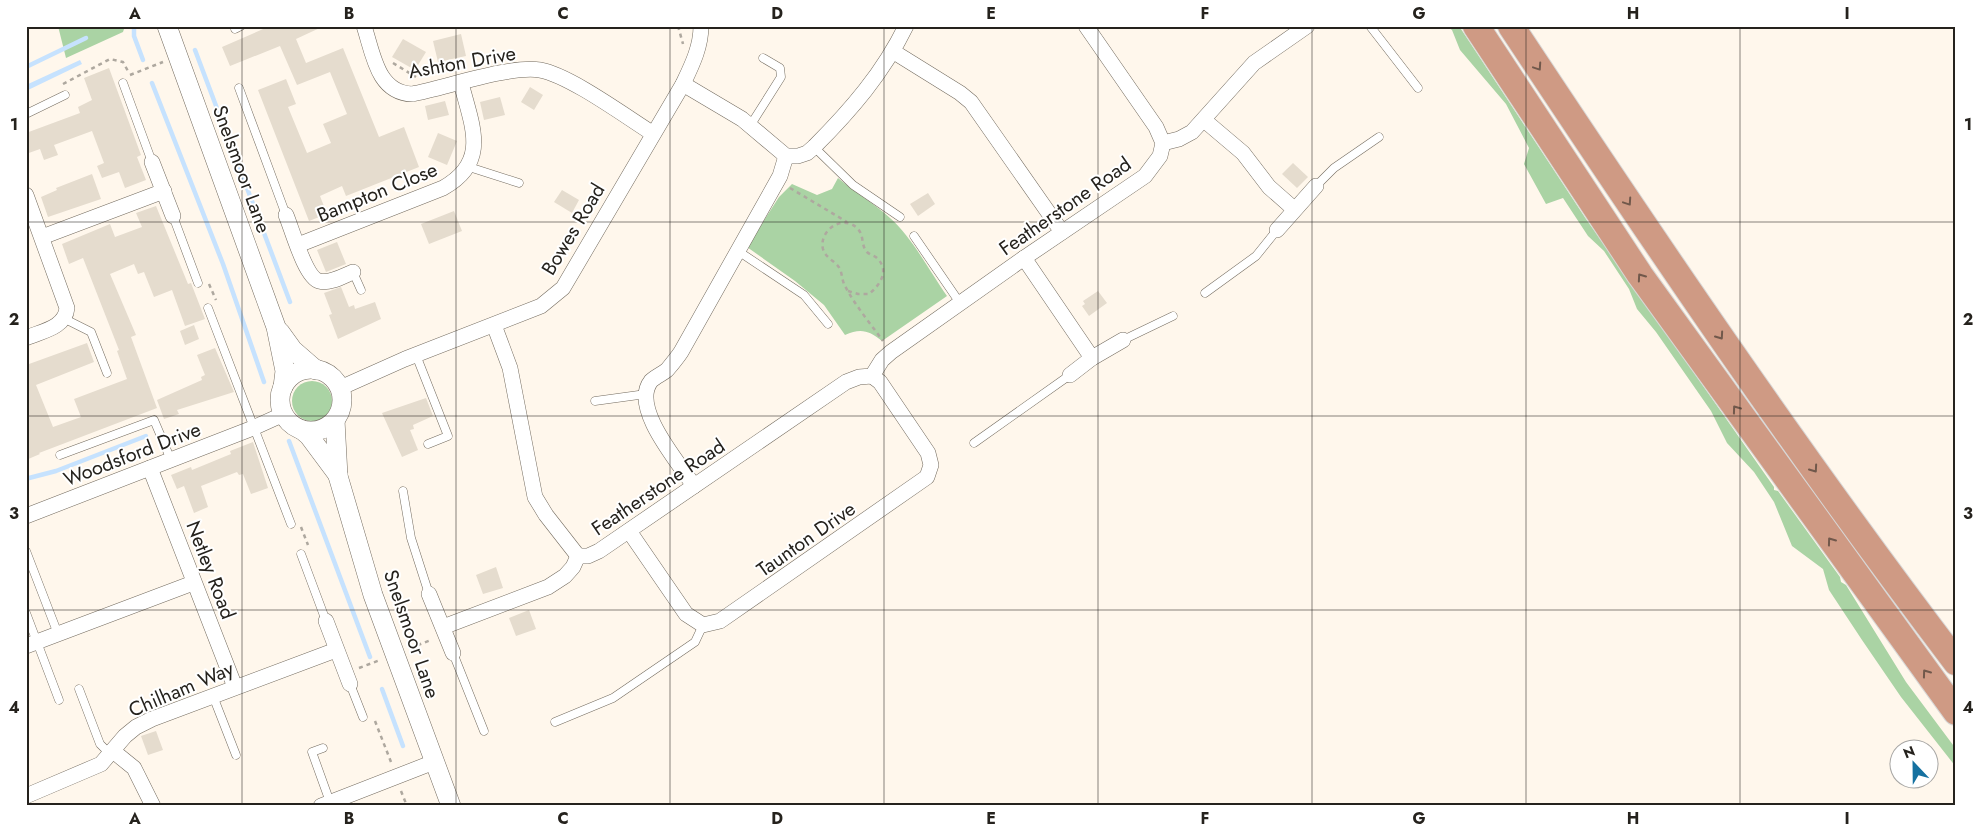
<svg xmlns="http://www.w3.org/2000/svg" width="1982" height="832" font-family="Jost,sans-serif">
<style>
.green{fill:#aad3a4}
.water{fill:#c6e2fe}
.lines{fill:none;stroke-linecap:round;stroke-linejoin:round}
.stream{stroke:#c6e2fe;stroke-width:4.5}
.building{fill:#e5dcce}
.service-casing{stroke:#736b5f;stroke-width:9}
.minor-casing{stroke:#736b5f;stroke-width:16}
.tertiary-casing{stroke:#736b5f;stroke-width:20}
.trunk-casing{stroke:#d8d7d6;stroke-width:28}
.path{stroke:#aea89f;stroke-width:2.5;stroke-dasharray:4 4;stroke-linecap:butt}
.service{stroke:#fff;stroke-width:8}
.minor{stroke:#fff;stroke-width:15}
.tertiary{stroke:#fff;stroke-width:19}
.trunk{stroke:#cf9a84;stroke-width:26}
.oneway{stroke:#71584b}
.grid{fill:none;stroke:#25221d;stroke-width:1;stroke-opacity:0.55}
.labels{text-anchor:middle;stroke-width:4;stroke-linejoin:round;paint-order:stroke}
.street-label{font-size:20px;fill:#25221d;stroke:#fff}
.neatline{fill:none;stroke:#25221d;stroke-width:2}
.grid-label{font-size:16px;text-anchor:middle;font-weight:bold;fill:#25221d}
</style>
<rect width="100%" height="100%" fill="#fff7ec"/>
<!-- green -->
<g class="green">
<polygon points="58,26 125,26 123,32 66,58"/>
<polygon points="1446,26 1459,26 1586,219 1774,487 1774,490 1778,491 1840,577 1841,582 1846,585 1906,682 1956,749 1956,767 1901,697 1862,640 1829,590 1823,569 1792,546 1774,502 1754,472 1727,443 1711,411 1656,332 1637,309 1629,289 1604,251 1588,236 1563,198 1546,204 1524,164 1529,148 1506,104 1460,50 1452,30"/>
<path d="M838,178C854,192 874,203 890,218C912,237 930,272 947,296L882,341C869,330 860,328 845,335L824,305L795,281L747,247L779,197L792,184L817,195L832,189Z"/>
<circle cx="312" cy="401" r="20"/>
</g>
<!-- water -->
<polygon class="water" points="80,60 82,64 26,91 26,85"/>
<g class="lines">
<!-- stream -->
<g class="stream">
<polyline points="134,26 134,36 143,60"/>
<polyline points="195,50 290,302"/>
<polyline points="26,67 86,38"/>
<polyline points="152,83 223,264 264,382"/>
<polyline points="289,441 370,657"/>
<polyline points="29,478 56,471 146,436"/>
<polyline points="382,689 403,746"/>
</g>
</g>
<!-- building -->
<g class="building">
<polygon points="270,26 324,26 296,39 306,63 343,48 379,137 404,127 419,167 346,196 342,186 320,196 327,214 309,221 258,90 286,79 296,104 288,107 307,153 331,143 323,124 347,114 330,72 297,85 280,46 230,66 222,47"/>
<polygon points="461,34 466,56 438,62 433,41"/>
<polygon points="403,39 426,52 415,70 392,57"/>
<polygon points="109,68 141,155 137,157 146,180 125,188 119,172 102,178 97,166 104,163 92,131 54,145 58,155 44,160 40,149 26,154 26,133 80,113 78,107 92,100 84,78"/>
<polygon points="530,87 543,95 534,110 521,102"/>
<polygon points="500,97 505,115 484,120 480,102"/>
<polygon points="445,101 449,115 428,120 425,106"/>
<polygon points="438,133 457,141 447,165 428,157"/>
<polygon points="1293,163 1308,177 1297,188 1282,174"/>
<polygon points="92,174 101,199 48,217 41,197 57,190 56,188"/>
<polygon points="562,190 579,200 572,213 554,202"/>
<polygon points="928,193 935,204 918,216 910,204"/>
<polygon points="156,206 188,284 191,283 205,319 185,326 172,290 154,297 144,272 138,274 134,264 110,274 136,335 131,337 157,408 39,453 40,454 26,460 26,361 29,364 87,343 94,362 36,385 53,427 81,417 74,399 127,379 117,351 119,350 83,258 69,264 62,244 110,224 115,237 142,227 136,213"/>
<polygon points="454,211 462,231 429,244 421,224"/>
<polygon points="337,242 346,264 326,272 317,250"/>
<polygon points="341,287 349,307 354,305 355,309 375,302 381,319 338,339 329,315 332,314 324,293"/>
<polygon points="1098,291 1107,303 1089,316 1082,306 1085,304 1083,301"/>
<polygon points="194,325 199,339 185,345 180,331"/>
<polygon points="215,348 234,392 177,410 179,414 164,419 157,400 202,380 201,377 205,375 197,355"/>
<polygon points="426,398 433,416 413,425 414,429 410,430 418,450 402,457 382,413"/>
<polygon points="253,442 268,488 251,494 243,474 239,475 237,472 201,486 208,507 194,513 184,486 177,489 171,475 191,467 192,470 231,454 230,451"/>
<polygon points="496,567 503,588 483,594 476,575"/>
<polygon points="529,610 536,629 516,636 509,618"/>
<polygon points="156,731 163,750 148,755 141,736"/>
</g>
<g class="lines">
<defs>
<g id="service">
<polyline points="1370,26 1418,88"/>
<polyline points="235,29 241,26"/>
<polyline points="123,83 152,162"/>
<polyline points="239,88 286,215"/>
<polyline points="26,114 65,95"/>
<polyline points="750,126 781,77 780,68 763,58"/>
<polyline points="814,147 853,185 900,217"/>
<polyline points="469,167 519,183"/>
<polyline points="1316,186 1334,168 1379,137"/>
<polyline points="173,216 198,283"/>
<polyline points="914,236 960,303"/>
<polyline points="738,251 804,295 828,324"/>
<polyline points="353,272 361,290"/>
<polyline points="1205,293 1256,256 1277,230"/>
<polyline points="208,308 291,524"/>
<polyline points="65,319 91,332 107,373"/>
<polyline points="1123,340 1173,316"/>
<polyline points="416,355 448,436 428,444"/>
<polyline points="595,401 646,394"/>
<polyline points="974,443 1070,375"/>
<polyline points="60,455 154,420 171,460"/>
<polyline points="403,491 411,538 429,594"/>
<polyline points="26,551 58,634"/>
<polyline points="301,554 326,621"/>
<polyline points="26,613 59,700"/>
<polyline points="453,653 484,731"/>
<polyline points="350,684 363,717"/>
<polyline points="79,689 100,744 110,754"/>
<polyline points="213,696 236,755"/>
<polyline points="555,722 613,698 695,642 703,625"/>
<polyline points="323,748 312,752 330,802"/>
</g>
<g id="minor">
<path d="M364,26C373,53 377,93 412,94C445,88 510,65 540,70C569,75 625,116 652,133"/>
<polyline points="894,52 960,93 971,102 1062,232"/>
<path d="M683,84L742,119L786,156H798L807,153L814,147C851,110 883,73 906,26"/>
<polyline points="1204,120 1243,153 1269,187 1294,209"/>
<polyline points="1163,143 1179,139 1192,132 1254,63 1307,26"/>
<polyline points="152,162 173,216"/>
<path d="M26,195L67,308C65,328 42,331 26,338"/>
<path d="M286,215C292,229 305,277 319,281C330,284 343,276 353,272"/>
<polyline points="1277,230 1316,186"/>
<polyline points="42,237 164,191"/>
<path d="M298,245L443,188C490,162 472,126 461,83"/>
<polyline points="1024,258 1092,358"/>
<polyline points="494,325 510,368 535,497 546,515 578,556"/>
<polyline points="1070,375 1092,358 1123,340"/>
<path d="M340,388L405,359L541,306L563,288L683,84C692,65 701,47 701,26"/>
<polyline points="150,468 235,687"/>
<path d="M694,486C680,464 630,408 651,381C655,377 662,374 667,370C672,364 677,358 681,352L780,176L786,156"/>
<polyline points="26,516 253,428 284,414"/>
<polyline points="629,531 686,614 703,625 720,621 927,477 931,465 928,453 880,382 872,376"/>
<polyline points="578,556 588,556 599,551 846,382 859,377 872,376 882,360 891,352 1024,258 1145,176 1160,156 1163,143 1156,127 1086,26"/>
<polyline points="429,594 453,653"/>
<polyline points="326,621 350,684"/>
<polyline points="443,627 548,587 565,576 573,567 578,556"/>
<polyline points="26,646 193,583"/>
<polyline points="113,751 134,768 153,806"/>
<polyline points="26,796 101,764 125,736 136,727 152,719 336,650"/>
<polyline points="321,806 434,762"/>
</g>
<g id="tertiary">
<polyline points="167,26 276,327 285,371 283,387"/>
<polyline points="280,332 293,350 316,370"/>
<circle cx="311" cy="400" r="31"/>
<polyline points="335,420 338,476 373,595 451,806"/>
<polyline points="302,430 309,436 338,475"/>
</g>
<g id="trunk">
<polyline points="1476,26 1640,275 1956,712"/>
<path d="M1511,26C1654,242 1799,456 1956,662"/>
</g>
</defs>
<!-- service casing -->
<use href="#service" class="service-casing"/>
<!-- minor casing -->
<use href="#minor" class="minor-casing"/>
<!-- tertiary casing -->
<use href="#tertiary" class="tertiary-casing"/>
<!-- trunk casing -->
<use href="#trunk" class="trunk-casing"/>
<!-- path -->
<g class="path">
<polyline points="678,26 683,44"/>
<polyline points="393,63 416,77"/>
<polyline points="130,75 163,62"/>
<polyline points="63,84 110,59 123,62 129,73"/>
<polyline points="790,188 847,222"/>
<polyline points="209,284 216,300"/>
<path d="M848,291L858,294H869C880,285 890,271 877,258C875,256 870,255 867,252C859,243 867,232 851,224C836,218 819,234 823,249C826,259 836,261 840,269C842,274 842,279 844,284C854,304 870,323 883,341"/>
<polyline points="301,527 308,545"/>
<polyline points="410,648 431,640"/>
<polyline points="359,668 380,660"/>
<polyline points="375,721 391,762"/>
<polyline points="401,791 407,806"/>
</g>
<!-- service -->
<use href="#service" class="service"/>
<!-- minor -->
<use href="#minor" class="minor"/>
<!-- tertiary -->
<use href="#tertiary" class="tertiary"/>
<!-- trunk -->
<use href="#trunk" class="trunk"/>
</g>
<!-- one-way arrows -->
<defs><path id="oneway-chevron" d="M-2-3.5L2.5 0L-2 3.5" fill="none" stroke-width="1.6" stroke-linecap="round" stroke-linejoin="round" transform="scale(1.25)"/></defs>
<g class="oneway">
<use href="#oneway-chevron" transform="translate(1538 67) rotate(56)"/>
<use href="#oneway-chevron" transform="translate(1628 202) rotate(56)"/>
<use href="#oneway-chevron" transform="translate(1641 277) rotate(-125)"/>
<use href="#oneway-chevron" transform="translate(1720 336) rotate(55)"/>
<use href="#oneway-chevron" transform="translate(1736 409) rotate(-126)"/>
<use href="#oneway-chevron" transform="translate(1814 469) rotate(55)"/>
<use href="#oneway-chevron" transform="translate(1831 541) rotate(-126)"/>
<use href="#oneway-chevron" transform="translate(1926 673) rotate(-126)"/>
</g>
<!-- grid -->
<path class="grid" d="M242,26V806M456,26V806M670,26V806M884,26V806M1098,26V806M1312,26V806M1526,26V806M1740,26V806M26,222H1956M26,416H1956M26,610H1956"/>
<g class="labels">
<!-- street labels -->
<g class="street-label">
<text transform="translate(462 62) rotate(-10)" y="7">Ashton Drive</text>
<text transform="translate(242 169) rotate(70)" y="7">Snelsmoor Lane</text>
<text transform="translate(377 192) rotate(-22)" y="7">Bampton Close</text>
<text transform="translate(1065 206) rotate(-35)" y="7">Featherstone Road</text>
<text transform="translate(573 229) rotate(-59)" y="7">Bowes Road</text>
<text transform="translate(132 454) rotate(-21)" y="7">Woodsford Drive</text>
<text transform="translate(658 487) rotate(-34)" y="7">Featherstone Road</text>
<text transform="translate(806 539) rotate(-35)" y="7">Taunton Drive</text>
<text transform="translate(211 570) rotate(69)" y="7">Netley Road</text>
<text transform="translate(412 634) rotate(71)" y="7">Snelsmoor Lane</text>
<text transform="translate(181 689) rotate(-23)" y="7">Chilham Way</text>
</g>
</g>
<!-- border -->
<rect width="1982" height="832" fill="none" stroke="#ffffff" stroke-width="55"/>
<!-- north arrow -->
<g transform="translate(1914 764) rotate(338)"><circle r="24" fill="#ffffff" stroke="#a8a7a5"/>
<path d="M0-4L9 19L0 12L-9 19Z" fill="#1571a0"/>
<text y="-8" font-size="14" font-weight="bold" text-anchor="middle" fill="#25221d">N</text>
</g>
<rect x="28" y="28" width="1926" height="776" class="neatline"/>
<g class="grid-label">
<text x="135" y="19">A</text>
<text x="349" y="19">B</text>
<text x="563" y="19">C</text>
<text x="777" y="19">D</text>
<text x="991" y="19">E</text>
<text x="1205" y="19">F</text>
<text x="1419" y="19">G</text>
<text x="1633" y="19">H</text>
<text x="1847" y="19">I</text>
<text x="14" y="130">1</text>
<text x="1968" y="130">1</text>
<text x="14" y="325">2</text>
<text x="1968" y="325">2</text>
<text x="14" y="519">3</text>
<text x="1968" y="519">3</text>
<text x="14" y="713">4</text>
<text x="1968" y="713">4</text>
<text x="135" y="824">A</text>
<text x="349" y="824">B</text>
<text x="563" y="824">C</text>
<text x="777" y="824">D</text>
<text x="991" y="824">E</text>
<text x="1205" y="824">F</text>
<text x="1419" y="824">G</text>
<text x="1633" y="824">H</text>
<text x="1847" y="824">I</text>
</g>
</svg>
